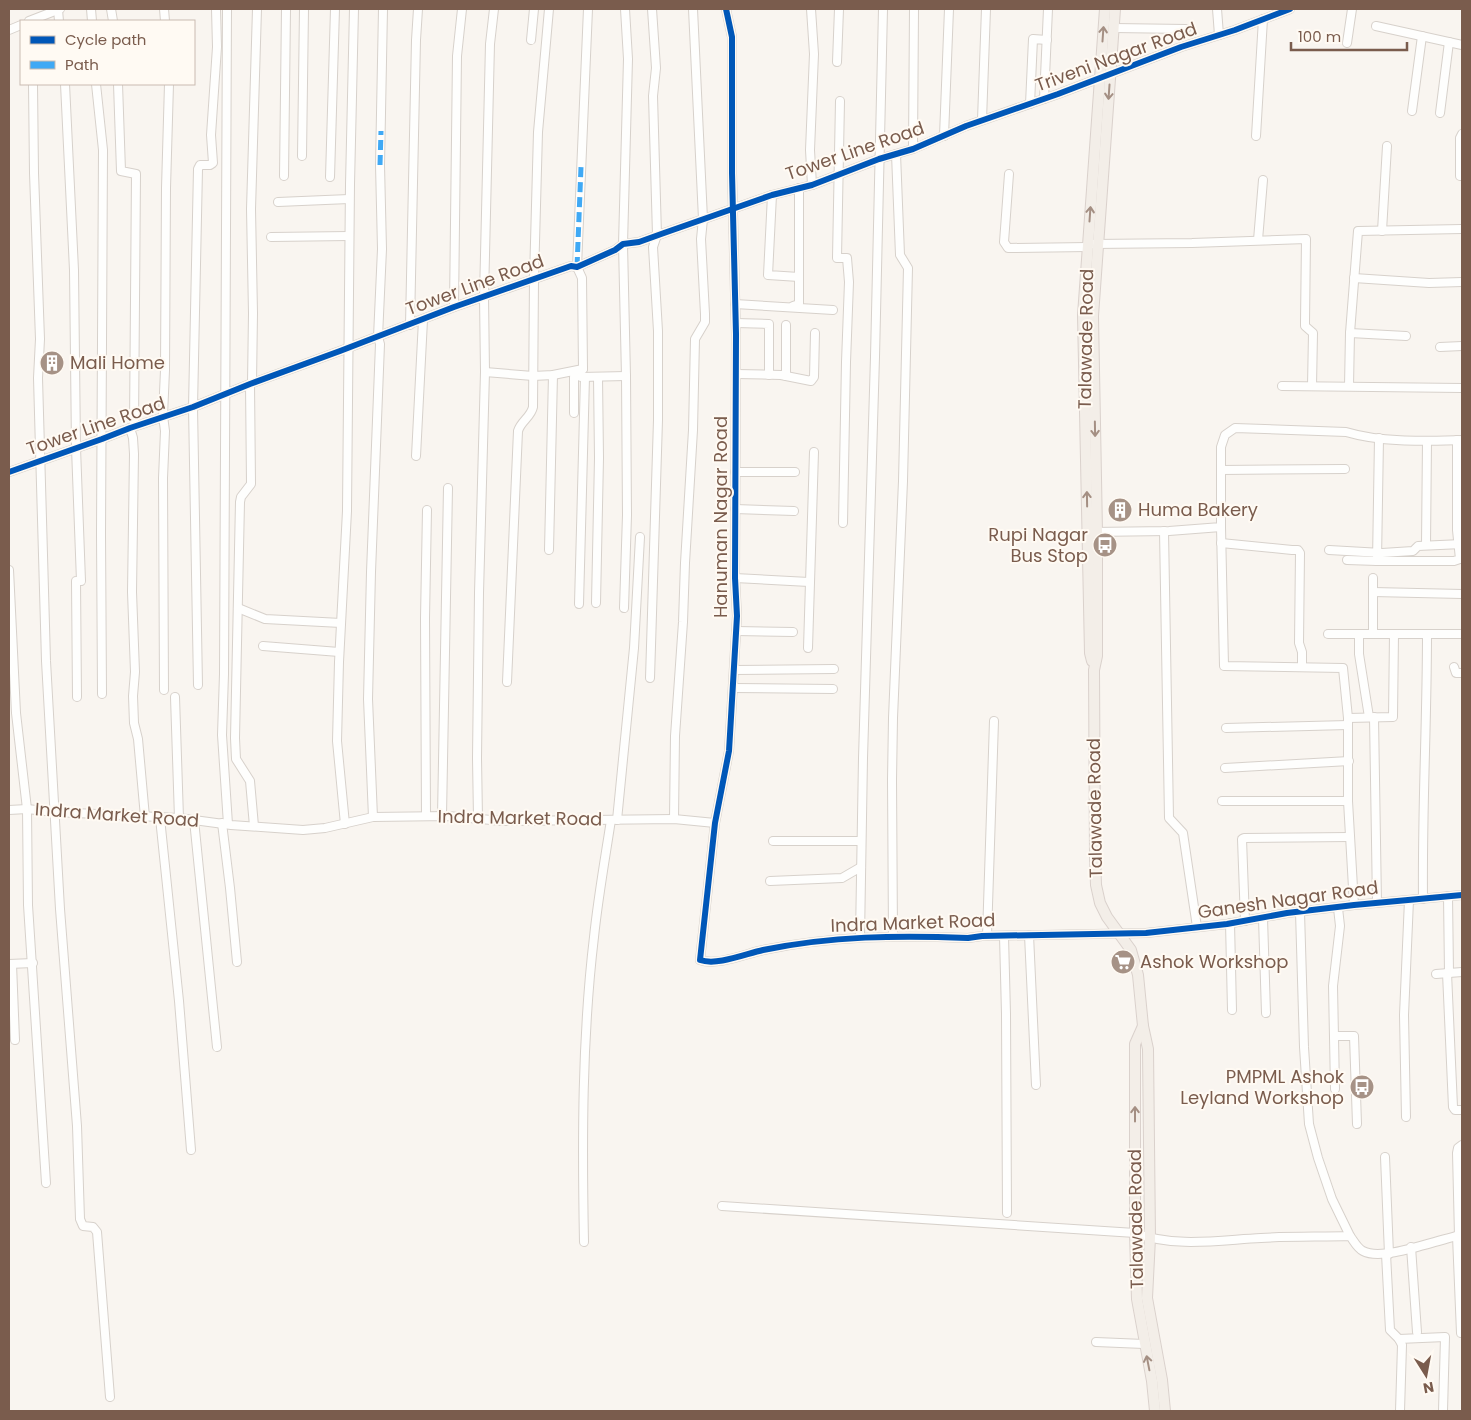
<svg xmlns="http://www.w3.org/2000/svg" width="1471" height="1420" font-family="Poppins,sans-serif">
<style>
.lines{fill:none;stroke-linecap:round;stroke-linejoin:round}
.minor-casing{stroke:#d7d1cb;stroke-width:10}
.major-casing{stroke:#dad1cc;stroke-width:12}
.minor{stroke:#fefefd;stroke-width:8}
.major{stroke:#f3eee8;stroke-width:10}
.quiet{stroke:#3fa9f5;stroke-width:5;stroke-dasharray:10 5;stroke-linecap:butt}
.cycleway-casing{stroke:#fffaf3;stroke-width:9}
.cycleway{stroke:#0057b8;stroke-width:6}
.oneway{stroke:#a48f83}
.labels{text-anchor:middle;stroke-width:4;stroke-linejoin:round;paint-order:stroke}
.street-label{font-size:18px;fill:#7a5c4d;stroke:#fffaf3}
.poi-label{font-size:18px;fill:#7a5c4d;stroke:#fffaf3;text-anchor:start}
</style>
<rect width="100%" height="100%" fill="#f9f5f0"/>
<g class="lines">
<defs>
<g id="minor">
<polyline points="91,9 92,21"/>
<polyline points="111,9 113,21"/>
<polyline points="164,9 165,21"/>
<polyline points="227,9 224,674 222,735 228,824"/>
<path d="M726,9L732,37V173L736,334L735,578L737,616L729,751L715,823L700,960C717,966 745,954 763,950C831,936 899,935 968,938L982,936L1146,933L1227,924L1287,913L1354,905L1462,895"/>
<polyline points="811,9 814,54 810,150 812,185"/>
<polyline points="1217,9 1219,35"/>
<polyline points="58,10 59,21"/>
<polyline points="29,21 60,9"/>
<polyline points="1376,26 1462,45"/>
<polyline points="1114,28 1186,29"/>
<polyline points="9,30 21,25"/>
<polyline points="531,40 534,9"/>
<polyline points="1347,43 1352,9"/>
<polyline points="837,62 839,9"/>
<polyline points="33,84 34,173 40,339 38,378 46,661 60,909 77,1126 80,1219 83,1226 93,1227 97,1232 110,1397"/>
<polyline points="65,84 74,270 76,448 81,581 76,581 77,697"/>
<polyline points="96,84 103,150 101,534 102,694"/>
<polyline points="118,84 121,171 136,174 134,426"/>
<polyline points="1044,99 1048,9"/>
<polyline points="840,101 837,258 847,258 849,282 846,362 843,523"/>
<polyline points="1030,104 1033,39 1047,40"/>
<polyline points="1412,111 1422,36"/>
<polyline points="1440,113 1449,42"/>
<polyline points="982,120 986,9"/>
<polyline points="1462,134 1460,138 1460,176 1462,176"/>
<polyline points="944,136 949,9"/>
<polyline points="1256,136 1263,19"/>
<polyline points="913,149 914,9"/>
<polyline points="302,156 304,9"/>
<polyline points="1009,174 1004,242 1008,248 1088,247"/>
<polyline points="284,176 286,9"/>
<polyline points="330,177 335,9"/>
<polyline points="772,195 768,275 799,277 799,188"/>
<polyline points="278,202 349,199"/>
<polyline points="1382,231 1387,146"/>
<polyline points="271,237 349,236"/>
<polyline points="1258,240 1263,180"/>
<polyline points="1093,244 1192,243 1306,239 1305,323 1305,326 1313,333 1312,386"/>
<polyline points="1354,278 1429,283 1462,282"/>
<polyline points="735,304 833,310"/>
<polyline points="793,306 799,304 799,277"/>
<polyline points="454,307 457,56 462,9"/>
<polyline points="736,323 769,324 769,375"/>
<polyline points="410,325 416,40 418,9"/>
<polyline points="1350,333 1406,336"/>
<polyline points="1440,347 1462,346"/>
<polyline points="583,369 582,278 577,267 588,9"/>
<polyline points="485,372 533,376 553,375 583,369 574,377 574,413"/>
<polyline points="736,374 781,375 811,381 814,377 815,333"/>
<polyline points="786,376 786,325"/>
<polyline points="581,377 626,376"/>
<polyline points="252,383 253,313 251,209 257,9"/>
<polyline points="250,384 251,484 241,497 240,502 235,738 236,759 250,781 254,826"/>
<polyline points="1282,386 1462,388"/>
<polyline points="1349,386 1350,333 1358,231 1462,229"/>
<polyline points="130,428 133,438 134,454 132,592 135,672 133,696 134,723 138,739 145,817"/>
<polyline points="1379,438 1377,561 1454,561 1460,559 1457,530 1457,440"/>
<polyline points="416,456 423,320"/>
<polyline points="1221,470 1345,469"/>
<polyline points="9,472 102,439 130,428 193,407 250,384 340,351 454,307 571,266 577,267 615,250 623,244 639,242 664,233 772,195 812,185 879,159 913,149 966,126 1058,94 1181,47 1235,30 1290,9"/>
<polyline points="735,472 795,472"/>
<polyline points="735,509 794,511"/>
<polyline points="1221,527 1224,666 1343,668 1348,718 1348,801 1354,905"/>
<polyline points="1164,531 1169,818 1183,833 1197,927"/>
<path d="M1092,532L1169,531L1221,527V447L1225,435L1235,428L1346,432C1383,443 1425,441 1462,440"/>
<polyline points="1221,543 1292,550 1298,550 1300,553 1299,643 1302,652 1302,667"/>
<polyline points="1426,545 1427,441"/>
<polyline points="549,550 553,375"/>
<polyline points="1329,550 1382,553 1413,551 1418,546 1462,544"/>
<polyline points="1347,560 1377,561"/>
<polyline points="9,570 16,713 27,809 28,905 46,1183"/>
<polyline points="735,578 809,582"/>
<polyline points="1373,592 1462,594"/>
<polyline points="596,603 599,458 598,377"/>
<polyline points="579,604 585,377"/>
<polyline points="238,608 265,619 341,623"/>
<polyline points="624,608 627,515 626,376 623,244 628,59 625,9"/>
<polyline points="736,631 793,632"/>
<polyline points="1328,634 1462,634"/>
<polyline points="1359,634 1359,654 1369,717"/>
<polyline points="1373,634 1373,578"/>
<polyline points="263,646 339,652"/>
<polyline points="808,648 814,452"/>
<polyline points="1454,667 1456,673 1462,673"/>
<polyline points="734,670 834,669"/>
<polyline points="650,678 658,420 658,331 653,247 657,235 653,96 656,68 652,9"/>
<path d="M507,682L518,431C521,421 531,417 533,407L534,279L538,132L549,9"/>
<polyline points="198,685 193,407 198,169 200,165 210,165 213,163 211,135 217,47 216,9"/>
<polyline points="733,688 833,689"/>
<polyline points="164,690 163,478 165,431 163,416 165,370 166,188 169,84"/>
<polyline points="175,697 179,818"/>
<polyline points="1374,717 1377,903"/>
<polyline points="1348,718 1393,717 1394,634"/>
<polyline points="1226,728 1348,725"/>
<polyline points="1225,768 1349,761"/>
<polyline points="1222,801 1348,801"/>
<polyline points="9,810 27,809 55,812 179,818 231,825 303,830 325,828 373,817 448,816 502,821 674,819 715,823"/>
<polyline points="426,816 425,618 427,510"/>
<polyline points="442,816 448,488"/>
<polyline points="373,817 368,699 371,572 380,344 378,337 382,249 380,165 383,9"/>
<polyline points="160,818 179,1001 191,1150"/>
<polyline points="478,818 477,758 479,593 485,372 484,297 490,44 494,9"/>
<polyline points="674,819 675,736 683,622 685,563 693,430 695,339 705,322 705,314 701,239 703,219 693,9"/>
<polyline points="194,820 217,1047"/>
<polyline points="617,820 634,648 640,537"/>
<polyline points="222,823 230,888 237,962"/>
<polyline points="345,824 337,741 339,662 347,511 350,184 354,9"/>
<polyline points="773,841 861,841"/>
<polyline points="770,881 842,878 861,867"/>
<polyline points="1448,896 1449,973"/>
<path d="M1423,899C1422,810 1427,722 1427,634"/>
<polyline points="1300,912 1304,1047 1309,1124 1318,1158 1332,1199 1350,1236"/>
<polyline points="1263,918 1266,1013"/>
<polyline points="1245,921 1242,839 1244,838 1349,837"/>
<polyline points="1230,923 1232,1010"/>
<polyline points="1029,935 1036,1085"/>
<polyline points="987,936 994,721"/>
<polyline points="1004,936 1006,1014 1007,1213"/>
<polyline points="860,937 863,758 875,357 883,9"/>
<polyline points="893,937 892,780 893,718 903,481 908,268 900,255 896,154"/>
<polyline points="9,964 33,963"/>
<polyline points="12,964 15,1040"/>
<polyline points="1447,973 1453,1107 1455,1110 1462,1110"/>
<polyline points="1436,974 1462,972"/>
<polyline points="1334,1036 1354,1036 1357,1124"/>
<polyline points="1335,1089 1333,986 1340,926 1338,908"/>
<polyline points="1406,1117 1404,1015 1409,900"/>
<polyline points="1385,1157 1389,1254"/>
<path d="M722,1206L1135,1233C1175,1248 1220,1240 1261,1238C1291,1236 1320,1237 1350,1236C1354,1241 1357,1248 1363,1251C1383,1262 1438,1239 1462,1235"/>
<polyline points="1457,1236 1461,1333"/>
<polyline points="1459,1236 1457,1153 1458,1148 1462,1145"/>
<path d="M584,1242C582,1140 582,1038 594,937C598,898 605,859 611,820"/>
<polyline points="1411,1247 1417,1332"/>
<polyline points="1386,1254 1390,1330 1399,1339 1402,1345 1400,1411"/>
<polyline points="1399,1339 1445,1337 1443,1411"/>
<polyline points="1096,1342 1144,1344"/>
</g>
<g id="major">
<polyline points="1115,9 1093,316 1097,532 1097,656 1094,670 1095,856 1096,885 1100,903 1107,917 1131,950 1138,975 1143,1026 1148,1049 1150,1238 1147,1298 1162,1380 1165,1411"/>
<polyline points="1092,661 1090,653 1083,315 1105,9"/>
<polyline points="1143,1026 1135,1044 1135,1233 1137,1299 1152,1381 1155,1411"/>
</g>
</defs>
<!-- minor casing -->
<use href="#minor" class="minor-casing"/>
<!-- major casing -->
<use href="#major" class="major-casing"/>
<!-- minor -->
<use href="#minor" class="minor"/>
<!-- major -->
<use href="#major" class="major"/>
<!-- quiet -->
<g class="quiet">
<polyline points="380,165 381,131"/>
<polyline points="577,267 581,167"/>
</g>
<defs>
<g id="cycleway">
<path d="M726,9L732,37V173L736,334L735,578L737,616L729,751L715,823L700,960C717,966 745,954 763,950C831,936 899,935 968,938L982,936L1146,933L1227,924L1287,913L1354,905L1462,895"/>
<polyline points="9,472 102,439 130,428 193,407 250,384 340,351 454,307 571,266 577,267 615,250 623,244 639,242 664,233 772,195 812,185 879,159 913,149 966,126 1058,94 1181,47 1235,30 1290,9"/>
</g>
</defs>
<!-- cycleway casing -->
<use href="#cycleway" class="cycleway-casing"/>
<!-- cycleway -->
<use href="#cycleway" class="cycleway"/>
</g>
<!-- one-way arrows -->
<defs><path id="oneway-shaft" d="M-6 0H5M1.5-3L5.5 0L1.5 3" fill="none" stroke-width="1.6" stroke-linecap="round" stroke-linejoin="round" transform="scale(1.25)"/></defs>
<g class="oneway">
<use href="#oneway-shaft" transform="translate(1103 34) rotate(-86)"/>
<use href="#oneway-shaft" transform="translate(1109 92) rotate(94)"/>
<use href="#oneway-shaft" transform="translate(1090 214) rotate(-86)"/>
<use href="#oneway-shaft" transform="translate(1095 429) rotate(89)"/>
<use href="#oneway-shaft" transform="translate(1087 499) rotate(-91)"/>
<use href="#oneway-shaft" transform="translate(1135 1114) rotate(-90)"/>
<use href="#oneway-shaft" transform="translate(1148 1363) rotate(-101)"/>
</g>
<!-- icons -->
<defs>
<symbol id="building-disc" viewBox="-11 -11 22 22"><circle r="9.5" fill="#a69286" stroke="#fffaf3"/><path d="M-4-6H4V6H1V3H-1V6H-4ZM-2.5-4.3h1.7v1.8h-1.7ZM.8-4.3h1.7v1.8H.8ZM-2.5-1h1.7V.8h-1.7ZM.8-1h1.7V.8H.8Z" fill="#fff"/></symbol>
<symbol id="bus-disc" viewBox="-11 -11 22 22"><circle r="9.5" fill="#a69286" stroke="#fffaf3"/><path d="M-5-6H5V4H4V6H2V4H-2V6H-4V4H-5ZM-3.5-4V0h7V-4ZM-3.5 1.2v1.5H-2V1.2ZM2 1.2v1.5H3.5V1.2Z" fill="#fff"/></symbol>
<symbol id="supermarket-disc" viewBox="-11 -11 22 22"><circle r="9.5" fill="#a69286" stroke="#fffaf3"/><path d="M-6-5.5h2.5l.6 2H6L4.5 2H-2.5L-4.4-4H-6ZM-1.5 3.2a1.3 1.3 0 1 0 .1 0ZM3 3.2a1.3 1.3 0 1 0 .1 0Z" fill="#fff"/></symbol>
</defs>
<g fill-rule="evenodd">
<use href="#building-disc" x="38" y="349" width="28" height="28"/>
<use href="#building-disc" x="1106" y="496" width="28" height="28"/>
<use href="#bus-disc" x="1091" y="531" width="28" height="28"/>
<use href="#supermarket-disc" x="1109" y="948" width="28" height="28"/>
<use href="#bus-disc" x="1348" y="1073" width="28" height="28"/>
</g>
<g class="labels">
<!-- street labels -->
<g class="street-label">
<text transform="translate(1116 57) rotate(-20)" y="6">Triveni Nagar Road</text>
<text transform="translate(855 151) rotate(-19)" y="6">Tower Line Road</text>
<text transform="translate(475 285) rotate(-20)" y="6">Tower Line Road</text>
<text transform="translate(1086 339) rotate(-89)" y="6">Talawade Road</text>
<text transform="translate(96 426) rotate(-19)" y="6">Tower Line Road</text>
<text transform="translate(721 517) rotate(-90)" y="6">Hanuman Nagar Road</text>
<text transform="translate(1095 808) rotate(-91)" y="6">Talawade Road</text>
<text transform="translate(117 815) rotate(4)" y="6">Indra Market Road</text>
<text transform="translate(520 818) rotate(1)" y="6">Indra Market Road</text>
<text transform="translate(1288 900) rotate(-8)" y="6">Ganesh Nagar Road</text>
<text transform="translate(913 923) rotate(-2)" y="6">Indra Market Road</text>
<text transform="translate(1136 1219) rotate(-91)" y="6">Talawade Road</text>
</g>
<!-- poi labels -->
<g class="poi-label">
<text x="70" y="369">Mali Home</text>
<text x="1138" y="516">Huma Bakery</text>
<text x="1088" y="541" text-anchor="end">Rupi Nagar<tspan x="1088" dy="21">Bus Stop</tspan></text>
<text x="1140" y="968">Ashok Workshop</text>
<text x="1344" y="1083" text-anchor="end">PMPML Ashok<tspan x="1344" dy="21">Leyland Workshop</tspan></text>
</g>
</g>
<!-- border -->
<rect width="1471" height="1420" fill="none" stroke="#7a5c4d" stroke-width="20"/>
<!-- legend -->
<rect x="20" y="20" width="175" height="65" fill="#fffaf3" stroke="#cabbb1"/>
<rect x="30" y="36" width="25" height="8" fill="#0057b8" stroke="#cabbb1"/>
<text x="65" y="45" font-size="15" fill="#7a5c4d">Cycle path</text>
<rect x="30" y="61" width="25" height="8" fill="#3fa9f5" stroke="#cabbb1"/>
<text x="65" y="70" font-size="15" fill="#7a5c4d">Path</text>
<!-- north arrow -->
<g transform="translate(1426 1375) rotate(169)" stroke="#fffaf3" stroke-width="4" paint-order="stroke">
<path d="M0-4L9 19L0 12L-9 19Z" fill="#7a5c4d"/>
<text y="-8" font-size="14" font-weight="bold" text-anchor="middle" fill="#7a5c4d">N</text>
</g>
<!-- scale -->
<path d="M1291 42v8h116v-8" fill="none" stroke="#7a5c4d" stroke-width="2.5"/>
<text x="1298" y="42" font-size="15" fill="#7a5c4d" stroke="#fffaf3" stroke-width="4" paint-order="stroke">100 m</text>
</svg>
